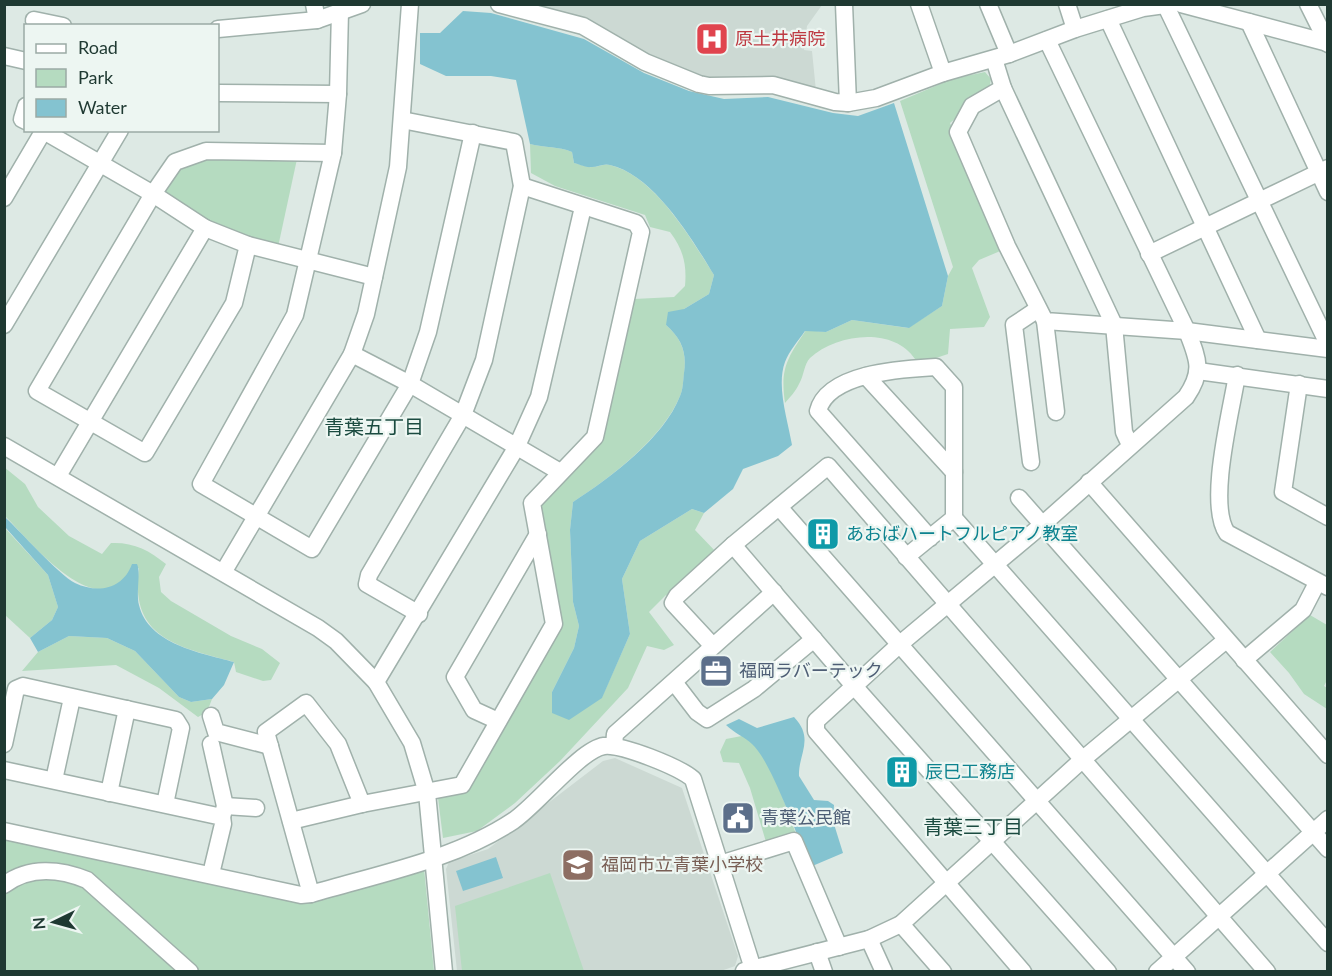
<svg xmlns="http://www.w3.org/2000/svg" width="1332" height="976" font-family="Lato,'Noto Sans JP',sans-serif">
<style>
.built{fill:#ccd9d3}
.green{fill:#b5dbc0}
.water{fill:#84c3d0}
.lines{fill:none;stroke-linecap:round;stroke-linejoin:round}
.minor-casing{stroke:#a0b1ab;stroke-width:19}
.minor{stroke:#fff;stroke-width:16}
.labels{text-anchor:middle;stroke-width:4.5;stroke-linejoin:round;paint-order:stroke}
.health-label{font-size:18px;fill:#be3a42;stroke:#edf6f2;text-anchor:start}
.culture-label{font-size:18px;fill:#0d838f;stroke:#edf6f2;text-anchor:start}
.service-label{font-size:18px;fill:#4e5e75;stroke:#edf6f2;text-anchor:start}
.education-label{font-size:18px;fill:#785e54;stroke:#edf6f2;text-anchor:start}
.neighbourhood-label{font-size:20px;fill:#1b4b40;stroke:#edf6f2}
</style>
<rect width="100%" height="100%" fill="#dde9e4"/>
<!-- built -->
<g class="built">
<polygon points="537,5 822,5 807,26 804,50 812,51 816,91 703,79 639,54 601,28"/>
<polygon points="615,758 682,788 738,956 735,966 718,972 457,971 446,869 449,862 488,849 603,761"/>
</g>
<!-- green -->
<g class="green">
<path d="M985,72L991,79L989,90L950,123L1005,249L979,260L972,268L990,317L984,327L950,329L948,354L927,361L915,359C893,326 836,334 810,358C804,364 804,376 799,384C796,391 790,397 785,403C780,368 787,359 806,330L826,332L852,320L908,328L942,306L948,276L953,267L900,101L952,79Z"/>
<path d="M530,144C545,148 558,146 572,152L574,163C580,164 587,168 592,167C599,167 604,163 610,165C655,176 691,239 714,275L709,294L684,309L666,325C682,339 687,353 684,374C683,381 683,390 680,396C663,438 610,478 573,502L570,530L573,602L579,626L574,648L552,692L602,697L630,634L622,579L640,541L692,509L704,513L695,530L717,553L670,598L666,595L649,612L674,645L664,650L647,646L628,688L560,761L515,803L477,831L443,838L438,798L464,791L562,622L540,504L601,435L634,299L674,297L685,286C687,264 683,249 670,232L650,227L645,215L555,186L531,173Z"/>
<path d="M205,158L297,159L278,247L205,221L164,193C174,168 178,163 205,158Z"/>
<path d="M4,467L25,484L38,507L69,536L102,554L111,543C133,542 149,550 166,564L159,577L161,592L171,601L231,636L262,649L280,663L271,680L263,681L236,672L234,662C179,647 129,639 139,568C129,573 122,583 113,587C78,602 27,538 5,516Z"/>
<polygon points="4,527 48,575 58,607 52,620 30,638 5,615"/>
<polygon points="1310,615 1327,625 1327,680 1324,686 1327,688 1327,709 1304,694 1289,673 1270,652"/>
<polygon points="69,636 107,638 135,651 179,697 191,702 212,699 207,712 198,717 159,688 116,665 22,671 38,652"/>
<polygon points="747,735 762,741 796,834 766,842 750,788 739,763 723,762 720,752 726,739"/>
<polygon points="5,835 301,900 424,868 434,971 5,972"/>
<polygon points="550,873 584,971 462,971 455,906"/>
</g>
<!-- water -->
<g class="water">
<path d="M463,11L491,13L584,39L644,73L689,91L724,99L768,97L833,113L858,116L894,103L948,276L942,306L909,328L852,320L826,332L805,331C799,340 789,351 785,362C776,386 788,421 792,445L778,456L743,469L733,489L704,513L692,509L640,541L622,579L630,634L602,698L569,720L552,713V692L574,648L579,626L573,602L570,530L573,502C610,478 664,438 680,396C683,390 683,381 684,373C687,353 682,339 666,325L668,312L684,309L709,294L714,275C692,239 654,175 610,165C604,163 598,167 592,167C586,168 579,164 574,163L572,152C558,146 545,148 530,144L516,80L491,76H446L420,64V33H440Z"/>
<path d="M4,516C20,531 58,574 75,583C98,594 123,589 132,564H137C141,572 136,592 139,605C148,644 201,653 234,662L224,685L212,699L191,702L179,697L135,651L107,638L69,636L38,652L30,638L52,620L58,607L48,575L5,527Z"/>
<path d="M794,717C815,739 798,754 799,776L814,800L828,801L834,805L833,821L843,853L810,867C798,839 772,762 752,744C745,737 734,733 726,725L739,719L757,728Z"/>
<polygon points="496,857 503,878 463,891 456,871"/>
</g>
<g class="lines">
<defs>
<g id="minor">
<polyline points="314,4 317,20"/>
<polyline points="499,4 583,26 645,62 699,84 709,86 773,85 835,102 848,103 876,98 943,73 1009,54 1075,29 1143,8 1172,4"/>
<polyline points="844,4 848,103"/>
<polyline points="919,4 943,73"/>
<polyline points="988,4 1009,54"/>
<polyline points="1067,4 1075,29"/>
<polyline points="1165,4 1328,344"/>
<polyline points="1181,4 1328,43"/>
<polyline points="1308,4 1328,44"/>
<polyline points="340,11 338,94 333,153 295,315 201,484 312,549 410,384 428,332 473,133"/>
<polyline points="1108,19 1258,340"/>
<polyline points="34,20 63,26"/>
<polyline points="1249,22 1328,192"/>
<polyline points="218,29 317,20 362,4"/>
<polyline points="4,56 26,61"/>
<polyline points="994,59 1003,88 1114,325 1124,432 1130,445"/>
<polyline points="1003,88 972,106 958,132 1007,246 1045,321 1187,331 1328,349"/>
<polyline points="218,93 338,94"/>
<polyline points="26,106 22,119 26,121"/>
<polyline points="402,120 514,142 522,186 484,360 463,415 369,575 367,584 419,614"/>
<polyline points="42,130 153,194 205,228 248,245 374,277"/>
<path d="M522,186L636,223L641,232L595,437L532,503L554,624L462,785L362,804L338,744L306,703L266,732L311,894C378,874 454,860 513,821C536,806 581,749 604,746C622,744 679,767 693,779L754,972"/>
<polyline points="4,198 44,130"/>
<polyline points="248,245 234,303 145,453 37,391 153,194 175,162 206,151 333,153"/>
<polyline points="1149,254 1328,168"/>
<polyline points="1045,321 1056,412"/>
<polyline points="4,325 120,130"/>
<polyline points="352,354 410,384 560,472"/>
<polyline points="1198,371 1328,389"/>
<path d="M1237,375C1231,412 1207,504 1227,533L1328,587"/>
<polyline points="866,376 954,472"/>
<polyline points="1299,384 1283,492 1328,517"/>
<polyline points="4,446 318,628 336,641 376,682 412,743 427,793 444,972"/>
<polyline points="1031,462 1014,325 1038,309"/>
<polyline points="58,476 205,228"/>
<polyline points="1089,482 1328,755"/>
<polyline points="1019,498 1328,849"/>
<polyline points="779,507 1187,972"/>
<polyline points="954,518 1328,943"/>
<polyline points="733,545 854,686 1108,972"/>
<path d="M906,557L954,518V387L936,367C904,369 828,372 818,411L930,538"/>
<polyline points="224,571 352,354 366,314 398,167 410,4"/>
<polyline points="712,645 673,603 677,596 733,545 828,466 1267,972"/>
<polyline points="1244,660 1303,610 1317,583"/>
<polyline points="376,682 516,448 539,397 583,207"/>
<polyline points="674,682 697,712 707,719 754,689 814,639"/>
<polyline points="211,716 216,732 270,746"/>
<polyline points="498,721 474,710 455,677 538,534"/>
<polyline points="4,744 16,689 23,686 176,720 181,728 165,804"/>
<polyline points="211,744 225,806 222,817"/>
<polyline points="614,746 615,734 774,592"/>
<polyline points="4,770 222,817 223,824 211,874"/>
<polyline points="54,780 72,698"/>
<polyline points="109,793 127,709"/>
<polyline points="225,806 256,808"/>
<polyline points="291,821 362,804"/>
<polyline points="4,831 301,895 311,894"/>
<polyline points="720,864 794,841 839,947"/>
<path d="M4,885C29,866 60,869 87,880L190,972"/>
<polyline points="901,924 943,972"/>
<polyline points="869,939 884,972"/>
<polyline points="817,952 824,972"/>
<polyline points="744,971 869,939 901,924 1082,760 1226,640"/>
<path d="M1023,972L816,731V721L900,644L1042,525L1186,397C1204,371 1198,359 1187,331L1047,40"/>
<polyline points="1157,972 1328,819"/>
</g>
</defs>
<!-- minor casing -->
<use href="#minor" class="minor-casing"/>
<!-- minor -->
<use href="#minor" class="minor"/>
</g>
<!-- icons -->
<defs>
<symbol id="hospital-square" viewBox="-11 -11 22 22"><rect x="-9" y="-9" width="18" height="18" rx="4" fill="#e0444e" stroke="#edf6f2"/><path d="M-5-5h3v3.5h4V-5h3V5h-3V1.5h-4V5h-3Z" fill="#fff"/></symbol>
<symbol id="building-square" viewBox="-11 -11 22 22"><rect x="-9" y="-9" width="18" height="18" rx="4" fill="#0f9aa8" stroke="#edf6f2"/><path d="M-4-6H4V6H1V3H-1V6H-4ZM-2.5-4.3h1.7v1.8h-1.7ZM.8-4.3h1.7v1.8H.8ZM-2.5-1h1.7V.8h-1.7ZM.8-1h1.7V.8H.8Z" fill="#fff"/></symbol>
<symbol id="office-square" viewBox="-11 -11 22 22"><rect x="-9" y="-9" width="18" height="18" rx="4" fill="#5c6f8a" stroke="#edf6f2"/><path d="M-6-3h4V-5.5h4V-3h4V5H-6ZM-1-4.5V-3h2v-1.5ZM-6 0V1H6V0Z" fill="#fff"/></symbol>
<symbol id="civic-square" viewBox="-11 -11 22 22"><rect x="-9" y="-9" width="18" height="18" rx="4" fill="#5c6f8a" stroke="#edf6f2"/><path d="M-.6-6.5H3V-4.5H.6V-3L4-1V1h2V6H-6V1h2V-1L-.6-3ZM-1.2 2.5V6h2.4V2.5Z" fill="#fff"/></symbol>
<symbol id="school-square" viewBox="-11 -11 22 22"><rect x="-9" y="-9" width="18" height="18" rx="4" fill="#8d6e63" stroke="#edf6f2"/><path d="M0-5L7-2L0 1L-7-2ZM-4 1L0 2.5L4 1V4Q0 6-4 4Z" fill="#fff"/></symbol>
</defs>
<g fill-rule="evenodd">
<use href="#hospital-square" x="693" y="20" width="38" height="38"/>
<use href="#building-square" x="804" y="515" width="38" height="38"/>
<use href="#office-square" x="697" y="652" width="38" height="38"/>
<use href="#building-square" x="883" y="753" width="38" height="38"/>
<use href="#civic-square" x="719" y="799" width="38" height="38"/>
<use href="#school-square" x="559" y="846" width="38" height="38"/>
</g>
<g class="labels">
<!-- health labels -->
<g class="health-label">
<text x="735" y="45">原土井病院</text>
</g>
<!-- culture labels -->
<g class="culture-label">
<text x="846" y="540">あおばハートフルピアノ教室</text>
<text x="925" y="778">辰巳工務店</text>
</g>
<!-- service labels -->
<g class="service-label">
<text x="739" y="677">福岡ラバーテック</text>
<text x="761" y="824">青葉公民館</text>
</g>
<!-- education labels -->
<g class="education-label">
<text x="601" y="871">福岡市立青葉小学校</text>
</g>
<!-- neighbourhood labels -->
<g class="neighbourhood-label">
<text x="374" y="434">青葉五丁目</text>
<text x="973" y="834">青葉三丁目</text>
</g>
</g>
<!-- border -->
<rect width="1332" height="976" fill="none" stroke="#1f3932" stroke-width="12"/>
<!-- legend -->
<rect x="24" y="24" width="195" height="108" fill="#edf6f2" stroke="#9baaa5" stroke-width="1.5"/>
<rect x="36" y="44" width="30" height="9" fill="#ffffff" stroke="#9baaa5" stroke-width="1.5"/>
<text x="78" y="54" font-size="18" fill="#1f3932">Road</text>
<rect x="36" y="69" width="30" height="18" fill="#b5dbc0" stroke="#9baaa5" stroke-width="1.5"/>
<text x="78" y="84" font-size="18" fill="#1f3932">Park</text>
<rect x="36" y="99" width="30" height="18" fill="#84c3d0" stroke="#9baaa5" stroke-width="1.5"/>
<text x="78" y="114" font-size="18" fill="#1f3932">Water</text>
<!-- north arrow -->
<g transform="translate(54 922) rotate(265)" stroke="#edf6f2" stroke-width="4.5" paint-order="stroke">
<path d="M0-4.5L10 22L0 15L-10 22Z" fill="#1f3932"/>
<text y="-9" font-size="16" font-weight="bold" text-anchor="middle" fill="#1f3932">N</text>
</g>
</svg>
